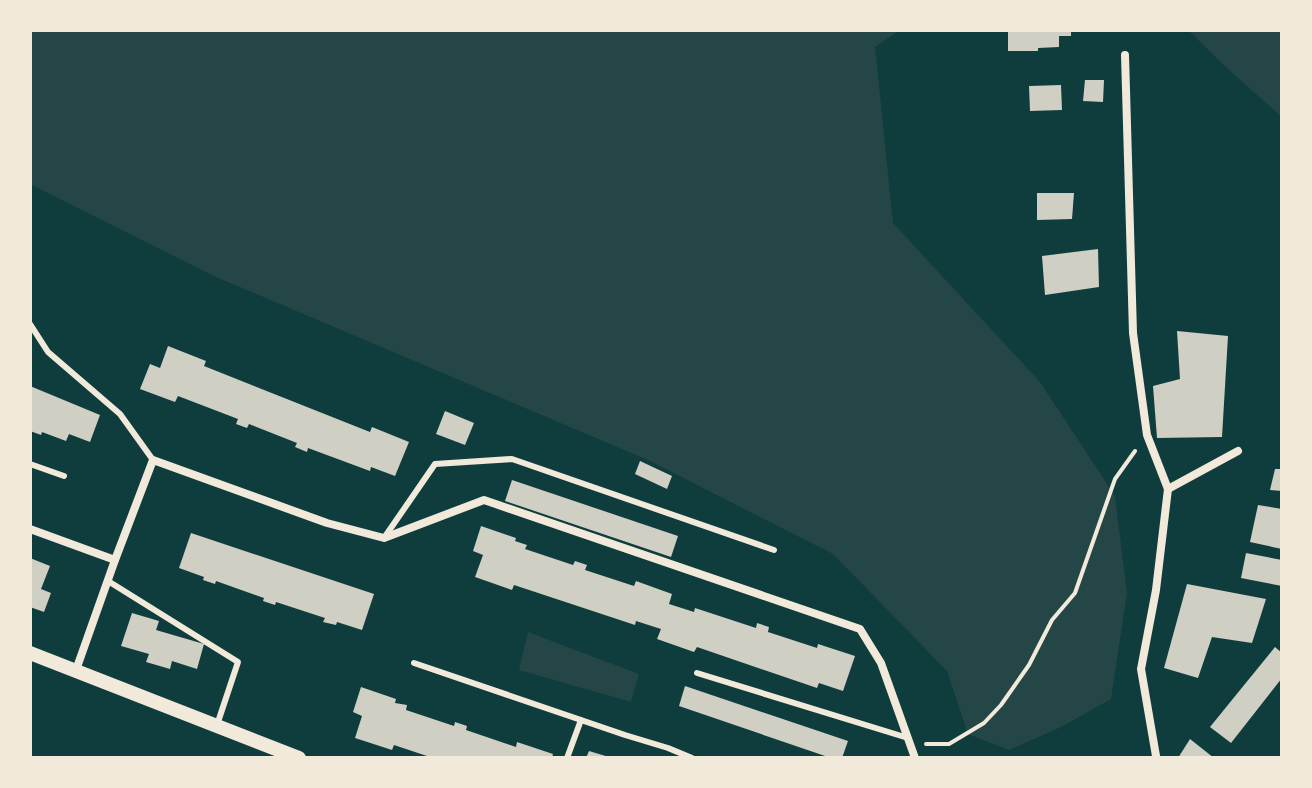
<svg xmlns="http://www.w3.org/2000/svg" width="1312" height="788" font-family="'Fira Sans Condensed',sans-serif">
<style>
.green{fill:#244646}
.building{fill:#cfcfc3}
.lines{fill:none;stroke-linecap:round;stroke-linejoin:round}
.path{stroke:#f1e9da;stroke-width:4}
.service{stroke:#f1e9da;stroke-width:6}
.minor{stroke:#f1e9da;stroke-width:8}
.tertiary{stroke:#f1e9da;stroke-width:14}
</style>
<rect width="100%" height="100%" fill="#0f3d3e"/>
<!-- green -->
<g class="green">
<polygon points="30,30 900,30 875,47 893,223 1040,382 1115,496 1127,593 1111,699 1063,726 1009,750 968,734 947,671 833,554 648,460 214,276 30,184"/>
<polygon points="1188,30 1282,30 1282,117 1229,70"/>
<polygon points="528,632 639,674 631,702 519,670"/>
</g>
<!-- building -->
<g class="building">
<polygon points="1008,30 1071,30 1071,36 1059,36 1059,47 1038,48 1038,51 1008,51"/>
<polygon points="1085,80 1104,80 1103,102 1083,101"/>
<polygon points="1061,85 1062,110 1030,111 1029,86"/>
<polygon points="1037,193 1074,193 1072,219 1037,220"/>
<polygon points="1098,249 1099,287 1045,295 1042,256"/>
<polygon points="1177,331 1228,336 1222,437 1157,438 1153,386 1180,379"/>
<polygon points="168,346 206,361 204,366 370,432 372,427 409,442 395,476 371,467 370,471 308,448 307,452 295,447 297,443 249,424 247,428 236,424 238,419 178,396 175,402 140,389 150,364 160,368"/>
<polygon points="30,386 100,415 90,442 69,434 66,441 42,432 41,435 30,431"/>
<polygon points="445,411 474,423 465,445 436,434"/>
<polygon points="640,461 672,476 667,489 635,474"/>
<polygon points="1275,469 1282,469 1282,491 1270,490"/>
<polygon points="512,480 678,536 671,557 505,501"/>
<polygon points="1258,505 1282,509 1282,549 1250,542"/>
<polygon points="481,526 516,538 515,541 527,545 525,549 573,565 575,561 587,565 585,570 634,586 636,581 672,594 669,604 694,612 695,608 756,628 757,623 769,627 768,632 817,648 818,644 855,656 843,691 819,683 817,688 697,647 694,652 657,639 661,629 636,621 635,625 514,585 512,590 475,577 483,555 473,551"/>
<polygon points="191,533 374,594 362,630 337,622 336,625 323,622 325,618 276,602 275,605 263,601 264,598 216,581 215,584 203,580 204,577 179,568"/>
<polygon points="1246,553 1282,560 1282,586 1241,578"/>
<polygon points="30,558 50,566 41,589 51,593 44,612 30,607"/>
<polygon points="1187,584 1266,599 1252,643 1212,637 1198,678 1164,668"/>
<polygon points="132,613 159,621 156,630 204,644 197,669 172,661 170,669 146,662 149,654 121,646"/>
<polygon points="1275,647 1282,653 1282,678 1231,743 1210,727"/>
<polygon points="685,686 848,741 842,758 831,758 679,706"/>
<polygon points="361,687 396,699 395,703 407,705 406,710 454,726 455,722 467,726 466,730 516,747 517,742 553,754 552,758 433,758 394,745 392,750 355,738 362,716 353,712"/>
<polygon points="1190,739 1214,758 1178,758"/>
<polygon points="589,751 609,757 609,758 586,758"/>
</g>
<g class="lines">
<!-- path -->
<polyline class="path" points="926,744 949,744 984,723 1001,705 1029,665 1052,620 1075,593 1115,479 1135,451"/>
<!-- service -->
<g class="service">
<polyline points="30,324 48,352 120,414 153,460"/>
<polyline points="30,464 64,476"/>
<polyline points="384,538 435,464 512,459 774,550"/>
<polyline points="108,581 238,662 217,725"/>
<polyline points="414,663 625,735 668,748 692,758"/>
<polyline points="697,673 908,738"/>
<polyline points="567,758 581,720"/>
</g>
<!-- minor -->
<g class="minor">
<polyline points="1125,55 1133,333 1147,435 1168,489 1156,590 1141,669 1156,756"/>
<polyline points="1168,489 1238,451"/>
<polyline points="30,529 115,560 153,460 327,523 384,538 484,500 860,629 881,663 915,758"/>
<polyline points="76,670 115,560"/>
</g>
<!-- tertiary -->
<polyline class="tertiary" points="30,653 299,758"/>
</g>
<!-- border -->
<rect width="1312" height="788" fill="none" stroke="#f1e9da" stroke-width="64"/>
</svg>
